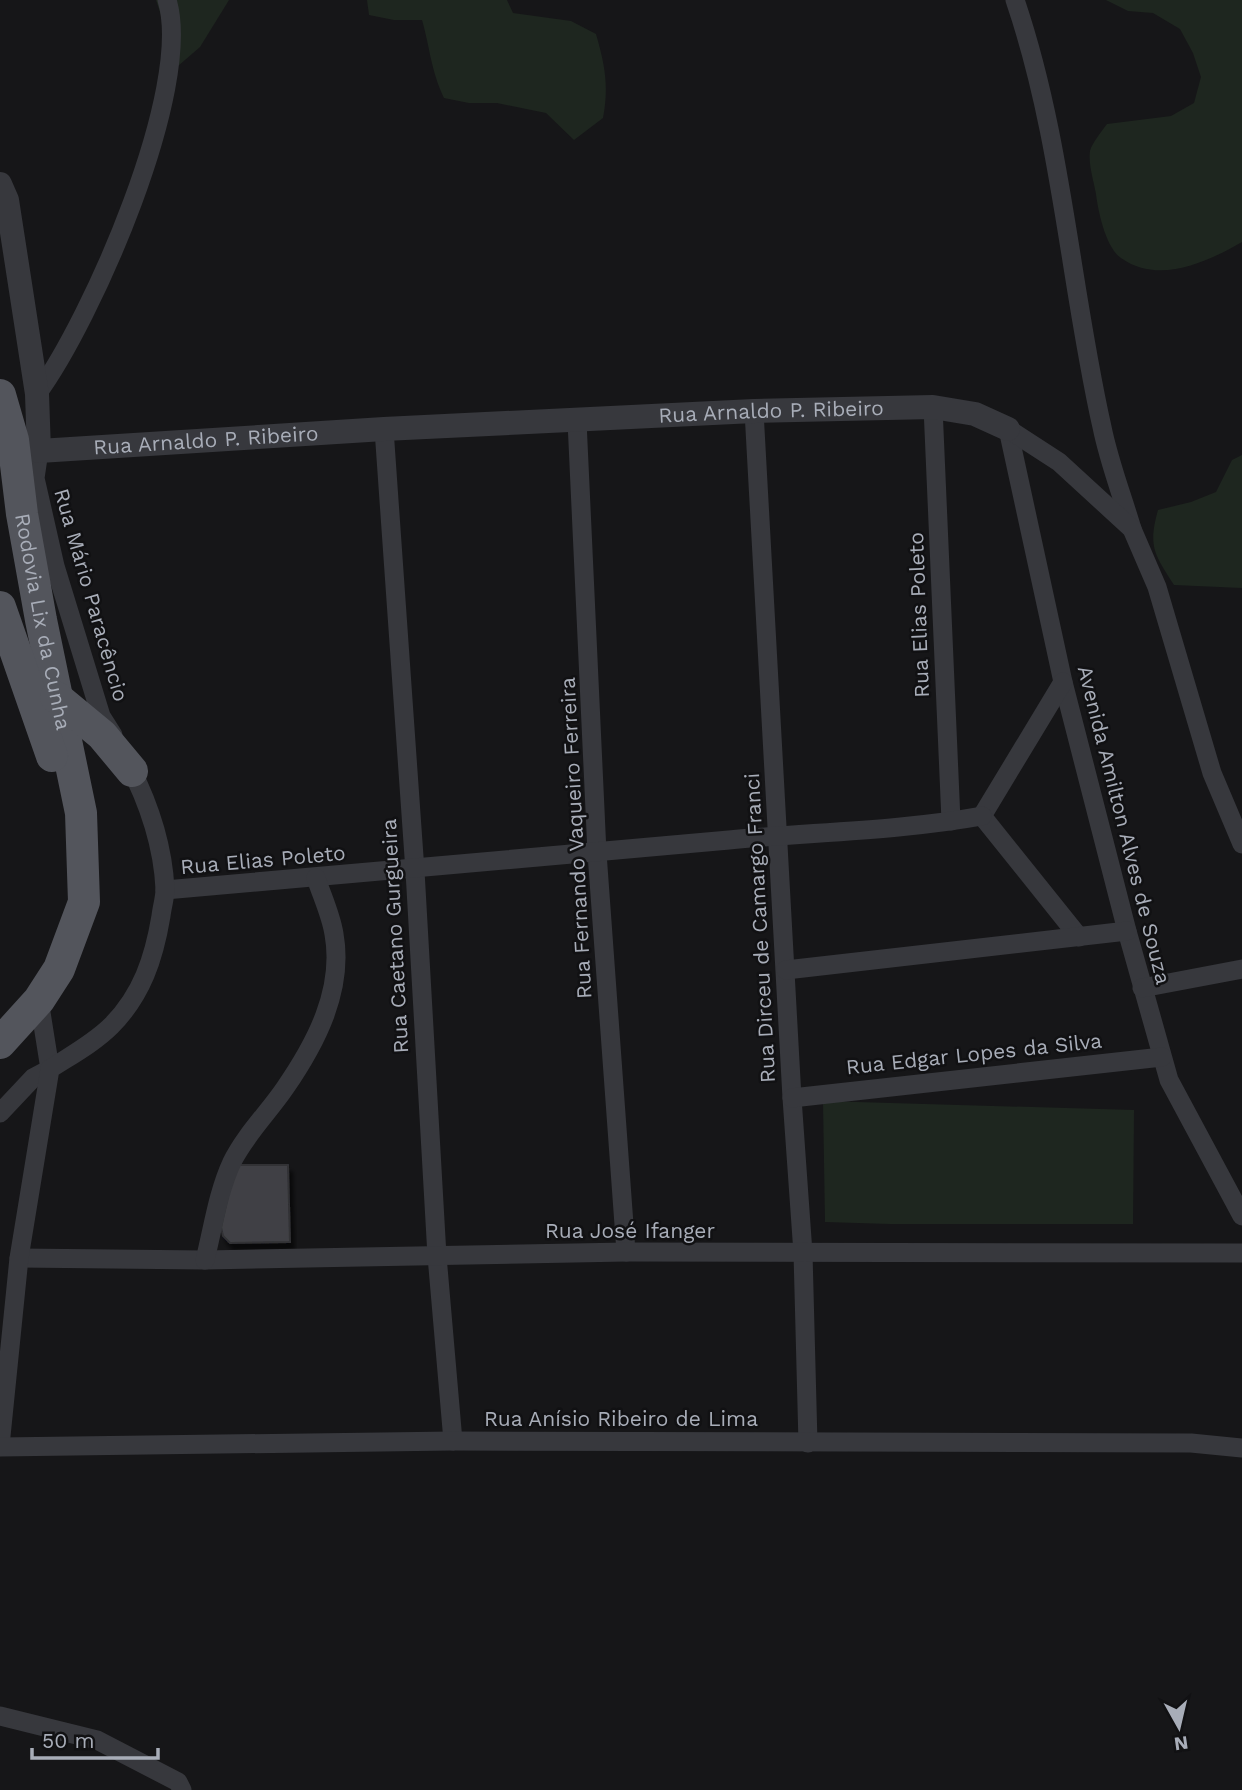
<svg xmlns="http://www.w3.org/2000/svg" width="1242" height="1790" font-family="'Work Sans',sans-serif">
<style>
.green{fill:#1e261f}
.building{fill:#404145;stroke:#303034;stroke-width:2;filter:url(#shadow)}
.lines{fill:none;stroke-linecap:round;stroke-linejoin:round}
.minor{stroke:#37383d;stroke-width:19}
.tertiary{stroke:#37383d;stroke-width:24}
.primary{stroke:#53555c;stroke-width:32}
.labels{text-anchor:middle;stroke-width:5;stroke-linejoin:round;paint-order:stroke}
.street-label{font-size:21px;fill:#a8adb8;stroke:#111113}
</style>
<defs>
<filter id="shadow"><feDropShadow dx="4" dy="7" stdDeviation="2" flood-color="#0009"/></filter>
</defs>
<rect width="100%" height="100%" fill="#161618"/>
<!-- green -->
<g class="green">
<polygon points="156,0 229,0 200,47 178,66"/>
<path d="M367,0H507L513,13L571,21L596,34C605,65 609,86 603,118L574,140L546,113L497,103H469L444,98C431,71 430,48 422,20H394L369,15Z"/>
<path d="M1106,0H1242V242C1207,262 1159,285 1121,258C1106,248 1098,211 1096,194C1094,182 1088,164 1090,151C1092,143 1102,131 1107,124L1171,116L1194,103L1201,77L1193,53L1180,29L1153,13L1128,11Z"/>
<path d="M1242,455V588L1174,585C1154,554 1148,546 1158,510L1191,502L1216,492L1232,460Z"/>
<polygon points="823,1101 1134,1110 1133,1224 890,1224 825,1222"/>
</g>
<!-- building -->
<polygon class="building" points="235,1165 288,1165 290,1242 230,1243 223,1236 221,1227"/>
<g class="lines">
<!-- minor -->
<g class="minor">
<path d="M1015,0C1062,138 1070,285 1102,427C1109,462 1122,495 1132,529"/>
<path d="M37,394C91,321 194,88 167,0"/>
<polyline points="933,407 951,821"/>
<polyline points="754,411 792,1098 803,1253 808,1443"/>
<polyline points="577,421 597,853 626,1252"/>
<polyline points="384,429 415,871 437,1256 453,1441"/>
<polyline points="1008,429 1063,682 1127,931 1169,1080 1242,1216"/>
<polyline points="1008,429 1059,462 1132,529 1157,587 1212,773 1242,844"/>
<polyline points="39,451 35,478 55,566 101,716 113,735"/>
<polyline points="982,816 1063,682"/>
<polyline points="982,816 1079,937"/>
<path d="M165,890C353,875 541,858 729,840C813,832 899,831 982,816"/>
<polyline points="786,970 1127,931"/>
<polyline points="1142,988 1242,969"/>
<polyline points="792,1098 1162,1057"/>
<polyline points="0,1113 33,1078 50,1069 39,1000"/>
<polyline points="19,1258 205,1260 626,1252 1242,1253"/>
<path d="M205,1260C213,1228 218,1192 232,1162C246,1134 268,1113 285,1088C316,1043 344,990 334,934C331,915 322,896 316,878"/>
<path d="M0,1446L19,1258L50,1069C70,1056 94,1043 111,1026C142,995 154,958 161,916C162,907 165,898 165,889C163,845 147,799 127,761"/>
<polyline points="0,1447 453,1441 1191,1443 1242,1448"/>
<polyline points="0,1716 97,1740 178,1782 182,1790"/>
</g>
<!-- tertiary -->
<path class="tertiary" id="s1" d="M0,184L7,200L37,394L39,451L384,429L754,411L933,407L975,414L1008,429"/>
<!-- primary -->
<g class="primary">
<path id="s2" d="M0,395L13,440L22,514L41,620L81,813L84,902L59,969L39,1000L0,1043"/>
<polyline points="0,607 52,756"/>
<polyline points="56,697 102,735 132,771"/>
</g>
</g>
<g class="labels">
<!-- street labels -->
<g class="street-label">
<text dy="7" stroke="none"><textPath href="#s1" startOffset="1004">Rua Arnaldo P. Ribeiro</textPath></text>
<text dy="7" stroke="none"><textPath href="#s1" startOffset="438">Rua Arnaldo P. Ribeiro</textPath></text>
<text transform="translate(91 595) rotate(74)" y="7">Rua Mário Paracêncio</text>
<text transform="translate(919 615) rotate(-92)" y="7">Rua Elias Poleto</text>
<text dy="7" stroke="none"><textPath href="#s2" startOffset="231">Rodovia Lix da Cunha</textPath></text>
<text transform="translate(1124 825) rotate(76)" y="7">Avenida Amilton Alves de Souza</text>
<text transform="translate(576 838) rotate(-93)" y="7">Rua Fernando Vaqueiro Ferreira</text>
<text transform="translate(263 860) rotate(-5)" y="7">Rua Elias Poleto</text>
<text transform="translate(760 928) rotate(-93)" y="7">Rua Dirceu de Camargo Franci</text>
<text transform="translate(395 936) rotate(-93)" y="7">Rua Caetano Gurgueira</text>
<text transform="translate(974 1054) rotate(-6)" y="7">Rua Edgar Lopes da Silva</text>
<text x="630" y="1238">Rua José Ifanger</text>
<text x="621" y="1426">Rua Anísio Ribeiro de Lima</text>
</g>
</g>
<!-- north arrow -->
<g transform="translate(1179 1727) rotate(172)" stroke="#111113" stroke-width="5" paint-order="stroke">
<path d="M0-5L12 26L0 18L-12 26Z" fill="#a8adb8"/>
<text y="-10" font-size="19" font-weight="bold" text-anchor="middle" fill="#a8adb8">N</text>
</g>
<!-- scale -->
<path d="M32 1748v10h126v-10" fill="none" stroke="#a8adb8" stroke-width="3.5"/>
<text x="42" y="1748" font-size="21" fill="#a8adb8" stroke="#111113" stroke-width="5" paint-order="stroke">50 m</text>
</svg>
